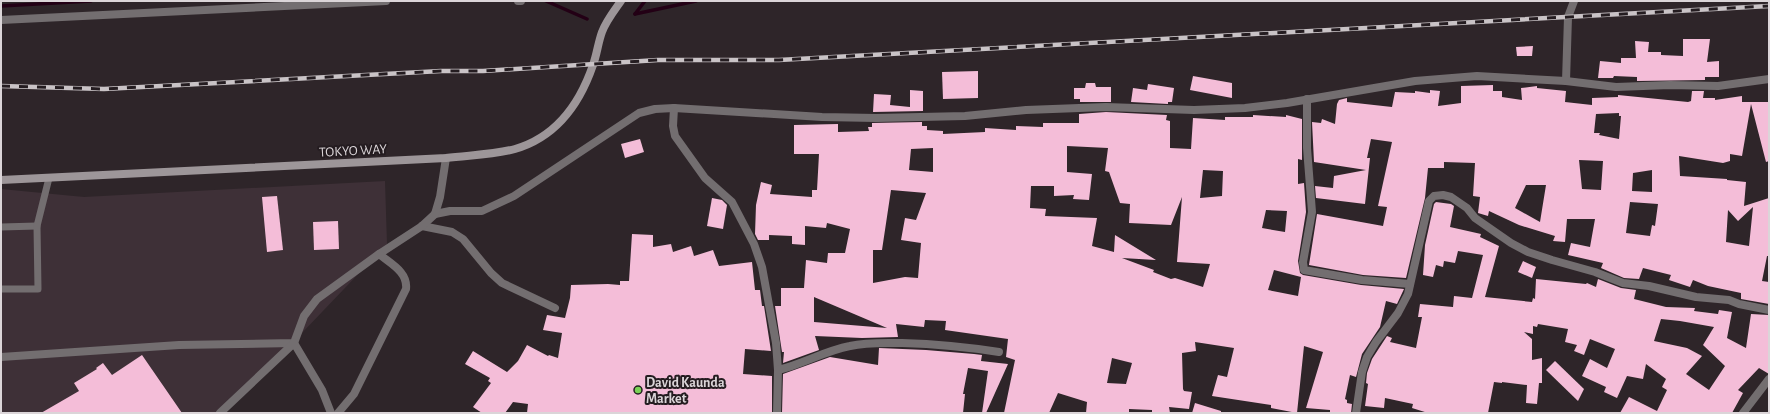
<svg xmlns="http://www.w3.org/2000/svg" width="1770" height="414" font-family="'Alegreya Sans',sans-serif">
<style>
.built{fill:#3e3037}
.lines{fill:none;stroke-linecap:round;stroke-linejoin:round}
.stream{stroke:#230015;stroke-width:3.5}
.building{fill:#f4bdd8;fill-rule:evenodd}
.service{stroke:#736e70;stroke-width:7}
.minor{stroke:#736e70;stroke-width:8}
.secondary{stroke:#9d9699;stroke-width:8}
.rail-casing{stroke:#c9c3c6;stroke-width:4.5}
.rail{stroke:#241c20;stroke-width:3;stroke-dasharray:9;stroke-linecap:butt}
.poi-dot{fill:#7ad156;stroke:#241c20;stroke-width:1.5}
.labels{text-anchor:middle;stroke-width:4;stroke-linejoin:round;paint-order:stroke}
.street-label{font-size:14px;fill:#dbd5d8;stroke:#241c20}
.poi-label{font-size:14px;font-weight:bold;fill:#dbd5d8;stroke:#241c20;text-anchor:start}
</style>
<rect width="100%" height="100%" fill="#2e2529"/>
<!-- built -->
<polygon class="built" points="385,181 387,244 258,379 221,413 1,413 1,189 84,197"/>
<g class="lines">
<!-- stream -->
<g class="stream">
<polyline points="546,1 587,19"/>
<polyline points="1,6 91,1"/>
<polyline points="635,14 696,1"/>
<polyline points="635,14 645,1"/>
</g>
</g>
<!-- building -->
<g class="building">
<polygon points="1683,39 1710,39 1707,62 1719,61 1719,77 1705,77 1705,80 1637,81 1637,77 1614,76 1613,78 1598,78 1600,61 1621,63 1621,58 1636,58 1635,41 1649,42 1648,52 1661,52 1661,55 1683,56"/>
<polygon points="1533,46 1532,56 1517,56 1516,47"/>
<polygon points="978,71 978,98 943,99 942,72"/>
<polygon points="1193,76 1232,83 1232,98 1190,90"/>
<polygon points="1086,83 1095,83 1096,87 1111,87 1111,102 1080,102 1080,99 1074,99 1074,88 1085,88"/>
<polygon points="1148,84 1174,88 1172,102 1168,102 1168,104 1131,102 1133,88 1147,90"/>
<path d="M1493,85V91H1502V97L1522,100L1521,88L1537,86V88L1566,91L1565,102L1592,105V98L1618,97V95L1688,102L1691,101L1692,91H1704L1703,98H1715V100L1742,96V102H1769V161L1766,162L1751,104L1742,156L1730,154V161L1723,163L1679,156L1680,176L1727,179V180L1746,182L1744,206L1769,198V256H1767L1762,281L1769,282V304L1741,299V293L1708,286L1693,280L1690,287L1669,280L1671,275L1643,268L1639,279L1624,278L1601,268L1603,263L1568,255L1571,243L1590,247L1595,219H1567L1565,242L1553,241L1555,236L1519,225L1489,211L1488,216L1478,213L1480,197L1473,196L1475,163L1444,162V168H1428L1425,198L1406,278L1363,275L1309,265L1317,214L1383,226L1387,207L1378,206L1392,142L1371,139L1367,158H1370L1365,204L1316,198L1315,186L1333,188L1334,176L1366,170L1314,162L1312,122L1321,123L1322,119L1335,124L1337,104L1339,100L1347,98V102L1392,107L1395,92L1415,93V91L1430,93V90L1440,91L1438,106L1461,103V86ZM1619,113V116H1621L1619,139L1599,135L1600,133H1594L1596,114ZM1579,160L1603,161L1601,190L1582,189ZM1652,170V192L1632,191L1633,173ZM1526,185H1546L1540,222L1515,208ZM1630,202L1658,204L1655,226L1652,225L1650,236L1626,233ZM1753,207L1749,246L1726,242L1728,210L1738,221Z"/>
<polygon points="910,90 923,91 923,111 873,112 874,94 891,95 890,105 910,107"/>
<path d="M1106,112L1167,115L1166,120L1170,121V148L1191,149L1193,118L1225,120V117H1253V115L1286,117V115L1302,119V160L1298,159V184L1304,183L1306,212L1298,261L1300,273L1303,275L1361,285L1404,289L1397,304L1386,301L1380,327L1362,354L1356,377L1350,375L1345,399L1347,400V403L1352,404L1351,413H1330V410L1306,408L1323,352L1304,346L1297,413L1271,408V405L1212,396L1218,375L1227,377L1234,348L1195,342L1196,351L1182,353L1183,389L1184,391L1192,392L1189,409L1169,407L1170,413H1152V410L1129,409V413H1086L1087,402L1058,393L1049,413H1004L1015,360L1006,357L1008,339L945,330L946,321L925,320L924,327L896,324L898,337L862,338L815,336L819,350L783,363L784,352H782L775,306H781V288H804L806,260L827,263L828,253H845L850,229L827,223L826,228L805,226V245L792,244V236L769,235V240H758L755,234L756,205L761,182L772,185L770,194L812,197V190H817L819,154H794V125L838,124V132L869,131L868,127H872V123L922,122V126H927V130L943,131V134L985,132V128L1016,130V126L1043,127V123H1079V114ZM1067,146L1108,148L1105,171L1109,172L1120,203L1130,204L1129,223L1171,225L1182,197L1177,262L1210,264L1203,287L1175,278L1171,279L1153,272L1154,270L1122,258L1156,260L1115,235L1114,252L1092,246L1097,218L1045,216L1046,209L1030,208L1031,186H1054V196L1074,195L1073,199L1089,200L1092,174L1067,172ZM933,148V172L909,170L911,149ZM1203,170L1223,171L1222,196L1200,198ZM891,190L926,193L916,220L905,218L901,240L921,243L918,278L905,277L873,283V250H882ZM1266,210L1287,211L1285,232L1262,228ZM1274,270L1301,277L1298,296L1268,290ZM814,297L887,328L814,322ZM1112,358L1132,363L1126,384L1107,383Z"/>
<polygon points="640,139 644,152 625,158 621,144"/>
<polygon points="277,196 283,250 267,252 262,197"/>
<polygon points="712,198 722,200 727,205 723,229 707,226"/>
<path d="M1436,202L1451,204L1454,206L1450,227L1481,234L1480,237L1499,246L1485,297L1532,302L1533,298L1535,299L1536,279L1586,284L1587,283L1596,287L1598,279L1621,288L1636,290L1634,299L1666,307L1695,308L1694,311L1718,314L1719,310L1732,312L1727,338L1746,348L1751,314L1769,315V374L1759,368L1738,390L1743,393L1732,413H1620L1629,397L1657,411L1667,390L1662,387L1666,379L1646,364L1643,379L1627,376L1617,398L1604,392L1606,387L1582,376L1590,359L1607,368L1615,349L1590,339L1584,355L1574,351L1577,345L1565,342L1568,329L1538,324L1537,327L1533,326V334L1524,332L1532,339V360L1542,358V383H1539L1537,404L1526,403L1527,385L1502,382V383L1494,382L1488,413H1428L1412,408L1413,404L1385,398L1384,408L1365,406L1368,384L1366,383L1367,373L1372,359L1387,336L1392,338L1390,342L1416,348L1422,317H1418L1420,304L1453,307L1454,296L1472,298L1483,255L1458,251L1455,263L1444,261L1443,267L1436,265L1433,277L1423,275L1425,245L1434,204ZM1661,319L1680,321L1714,327L1703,345L1725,366L1709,390L1686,374L1702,356L1687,348L1654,341Z"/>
<polygon points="338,221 339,249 314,250 313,222"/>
<polygon points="632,234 653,235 653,247 671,244 673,252 691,246 694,256 713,250 719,266 752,262 755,290 760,290 762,306 764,306 771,351 745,349 743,374 772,376 772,413 527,413 528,404 513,402 505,413 482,413 473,407 491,383 488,381 490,378 465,364 473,351 507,372 518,361 527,345 548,356 549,355 558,358 562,333 543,330 547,315 565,318 570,298 571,285 608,284 620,285 620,281 629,281"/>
<polygon points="1523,261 1536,267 1532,278 1518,272"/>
<polygon points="879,348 926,350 974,354 982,355 981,361 1008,364 986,413 982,413 988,371 968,368 963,394 965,394 963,413 782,413 783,374 830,357 878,365"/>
<polygon points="142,355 182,413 41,413 79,391 74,383 97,369 96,368 103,363 112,375"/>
<polygon points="1555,361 1584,389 1578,401 1546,370"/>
<polygon points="1195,403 1221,411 1221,413 1192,413"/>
</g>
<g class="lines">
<!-- service -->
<g class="service">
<polyline points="1,227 37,226"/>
<polyline points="1,289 38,289 37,226 49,178"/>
</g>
<!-- minor -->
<g class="minor">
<polyline points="518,1 521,1"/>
<polyline points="1,20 386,1"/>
<polyline points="1566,81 1568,17 1574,1"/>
<polyline points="1307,99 1307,148 1312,212 1303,262 1304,270 1362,280 1410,284"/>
<polyline points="674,108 673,126 675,136 705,178 732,202 754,244 762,267 776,343 778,370 777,413"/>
<polyline points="435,214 450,211 482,211 514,196 639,113 655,109 674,108 822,117 876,118 965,116 1026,110 1106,107 1194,110 1245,108 1287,103 1415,81 1477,76 1566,81 1616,87 1670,85 1718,86 1769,79"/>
<polyline points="422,226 452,232 463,239 491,273 502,283 555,308"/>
<polyline points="1,357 179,345 294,343 304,316 317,299 379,254 422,226 435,214 440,197 446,158"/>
<path d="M778,370C803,364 824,351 850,346C867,342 884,343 902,343C935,344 967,347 999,352"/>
<polyline points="220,413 294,343 322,390 331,413"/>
<path d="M338,413L354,394L406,289C408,272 391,264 379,254"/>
<polyline points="1356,413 1362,372 1367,357 1376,342 1398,313 1408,294 1429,201 1434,196 1443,195 1451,197 1467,208 1475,218 1511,243 1528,252 1552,260 1595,272 1623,283 1649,286 1696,297 1729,300 1739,304 1769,310"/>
<polyline points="1743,413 1769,379"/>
</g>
<!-- secondary -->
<path class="secondary" d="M1,180L446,158C469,155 493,155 515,149C556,137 580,103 593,65C597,54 598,43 602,32C606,21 614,11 621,1"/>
<defs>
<polyline id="rail" points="1,86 104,89 441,71 483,71 658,60 779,60 1769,6"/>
</defs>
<!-- rail casing -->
<use href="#rail" class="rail-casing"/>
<!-- rail -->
<use href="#rail" class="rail"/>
</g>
<!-- markers -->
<circle class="poi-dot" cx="638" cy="390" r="4"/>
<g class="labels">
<!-- street labels -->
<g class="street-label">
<text transform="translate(353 150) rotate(-3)" y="5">TOKYO WAY</text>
</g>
<!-- poi labels -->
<g class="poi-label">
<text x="646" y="387">David Kaunda<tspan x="646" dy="16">Market</tspan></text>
</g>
</g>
<!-- border -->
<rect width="1770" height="414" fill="none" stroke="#dbd5d8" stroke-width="4"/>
</svg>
